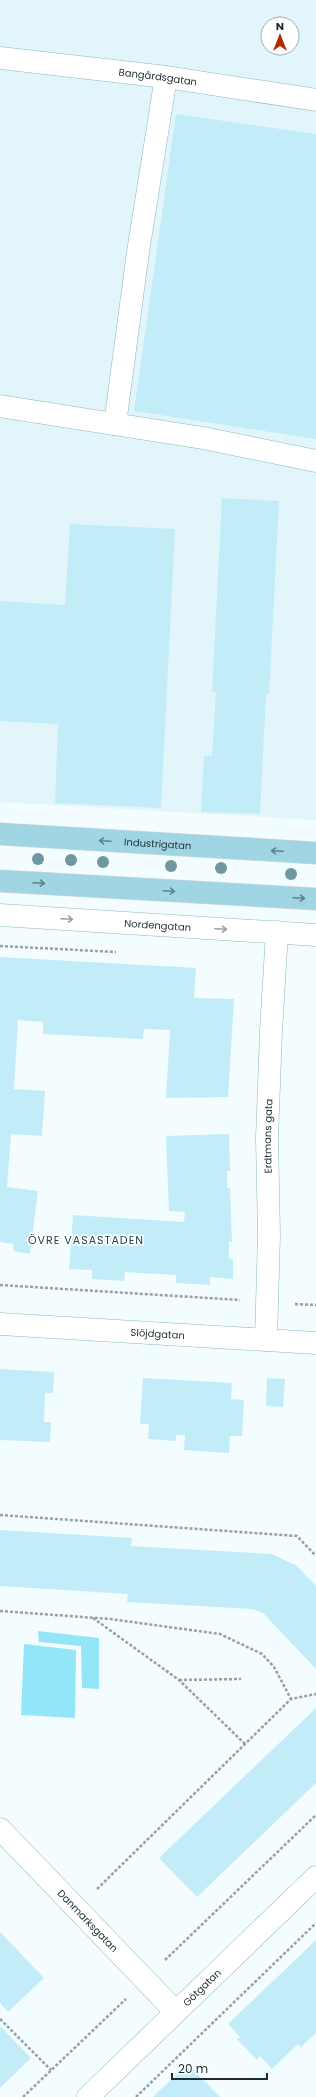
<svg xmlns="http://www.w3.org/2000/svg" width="316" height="2097" font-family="Poppins,sans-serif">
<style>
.built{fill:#e1f5fb;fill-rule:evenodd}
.green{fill:#93e5f8}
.building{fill:#c2edf8}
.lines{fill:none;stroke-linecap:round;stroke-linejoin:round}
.minor-casing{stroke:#8cb6c0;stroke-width:23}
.major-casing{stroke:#d6d9da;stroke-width:23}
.path{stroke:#95a1a4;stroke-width:2.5;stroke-dasharray:3 2;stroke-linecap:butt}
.minor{stroke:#fff;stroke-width:22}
.major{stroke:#a0d6e3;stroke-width:22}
.tree{fill:#70979f}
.oneway{stroke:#5e828a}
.oneway2{stroke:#99a0a2}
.labels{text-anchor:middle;stroke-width:3.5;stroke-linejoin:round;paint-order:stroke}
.street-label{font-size:10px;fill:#1c2d31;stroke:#fff}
.neighbourhood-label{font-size:11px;letter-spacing:1px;fill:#1d454d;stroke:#fff}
</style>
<rect width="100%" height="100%" fill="#f3fcfe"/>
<!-- built -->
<path class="built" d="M0,0H316V820L0,802ZM268,24H292V48H268Z"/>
<!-- green -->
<g class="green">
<polygon points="38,1631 99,1638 99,1689 82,1688 81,1646 39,1642"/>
<polygon points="24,1644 76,1650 75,1718 21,1715"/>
</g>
<!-- building -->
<g class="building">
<polygon points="176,114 316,134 316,439 134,411"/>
<polygon points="222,498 279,501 269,695 266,694 260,814 201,812 204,756 212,756 216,692 212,692"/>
<polygon points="70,524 175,529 161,808 55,803 58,724 0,721 0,601 65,605"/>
<polygon points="0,957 196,968 194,998 234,999 228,1097 166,1098 170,1030 144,1029 143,1039 43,1034 43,1022 18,1020 14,1089 45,1091 42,1136 11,1134 7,1187 38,1191 30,1254 13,1251 14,1244 0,1242"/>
<polygon points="229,1134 230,1171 227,1171 227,1188 230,1188 232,1242 229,1242 229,1259 233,1259 233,1279 210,1277 210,1285 176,1283 176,1275 125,1272 124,1281 92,1279 92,1270 69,1269 73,1215 184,1222 185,1212 169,1211 166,1136"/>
<polygon points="0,1369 54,1372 53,1393 45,1393 44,1422 51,1422 50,1442 0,1440"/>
<polygon points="143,1378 232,1383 231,1399 244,1400 242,1436 230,1436 229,1453 184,1450 185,1435 176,1435 176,1441 148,1439 149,1424 140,1424"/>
<polygon points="267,1378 285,1379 283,1407 266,1406"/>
<polygon points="0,1530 132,1538 131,1546 272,1554 297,1566 316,1586 316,1669 263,1613 252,1609 127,1602 128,1594 0,1586"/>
<polygon points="316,1708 316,1783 197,1897 159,1858"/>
<polygon points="0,1932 44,1978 8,2012 0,2003"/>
<polygon points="316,1940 316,2033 301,2047 298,2044 272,2069 260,2056 257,2060 237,2039 240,2037 228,2024"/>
<polygon points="0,2026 31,2058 0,2088"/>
<polygon points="188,2064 220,2097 153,2097 158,2092"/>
</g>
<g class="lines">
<defs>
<g id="minor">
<path id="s1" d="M0,58L166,77L316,100"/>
<polyline points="0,406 203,438 316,461"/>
<polyline points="115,424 138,252 166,77"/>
<path id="s2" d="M0,915L316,935"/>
<path id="s3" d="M0,1324L316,1343"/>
<path id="s4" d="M266,1340L269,1235L267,1138L271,1031L277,932"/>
<path id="s5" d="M0,1829L176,2012"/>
<path id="s6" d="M88,2097L316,1877"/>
</g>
<g id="major">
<path id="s7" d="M0,834L316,853"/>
<polyline points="0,881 316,899"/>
</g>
</defs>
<!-- minor casing -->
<use href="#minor" class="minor-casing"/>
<!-- major casing -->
<use href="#major" class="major-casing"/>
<!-- path -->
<g class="path">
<polyline points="0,946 116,952"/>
<polyline points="0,1285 240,1300"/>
<polyline points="295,1304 316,1305"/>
<polyline points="0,1515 297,1536 316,1556"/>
<polyline points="0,1611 110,1619 220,1634 262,1654 274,1667 291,1699"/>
<polyline points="93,1618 179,1680 245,1744"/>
<polyline points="179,1680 241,1679"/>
<polyline points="97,1889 291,1699 316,1694"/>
<polyline points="165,1960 316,1815"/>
<polyline points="0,2019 51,2070"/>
<polyline points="23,2097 126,1999"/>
<polyline points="136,2097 316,1923"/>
</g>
<!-- minor -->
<use href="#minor" class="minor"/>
<!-- major -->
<use href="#major" class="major"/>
</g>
<!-- trees -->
<g class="tree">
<circle cx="38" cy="859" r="6"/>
<circle cx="71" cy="860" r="6"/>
<circle cx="103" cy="862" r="6"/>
<circle cx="171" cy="866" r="6"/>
<circle cx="221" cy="868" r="6"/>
<circle cx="291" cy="874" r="6"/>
</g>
<!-- one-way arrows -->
<defs><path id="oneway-shaft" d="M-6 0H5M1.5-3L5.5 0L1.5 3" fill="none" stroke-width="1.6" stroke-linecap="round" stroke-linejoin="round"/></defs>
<g class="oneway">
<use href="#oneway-shaft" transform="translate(105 841) rotate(-177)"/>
<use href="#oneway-shaft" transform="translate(277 851) rotate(-177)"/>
<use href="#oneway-shaft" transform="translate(39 883) rotate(3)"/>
<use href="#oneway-shaft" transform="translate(169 891) rotate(3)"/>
<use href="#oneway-shaft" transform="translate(299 898) rotate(3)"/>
</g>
<g class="oneway2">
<use href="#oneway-shaft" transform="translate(67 919) rotate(3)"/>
<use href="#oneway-shaft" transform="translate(221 929) rotate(3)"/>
</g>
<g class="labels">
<!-- street labels -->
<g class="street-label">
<text dy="4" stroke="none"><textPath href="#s1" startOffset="159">Bangårdsgatan</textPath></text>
<text dy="4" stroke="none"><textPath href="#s7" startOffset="158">Industrigatan</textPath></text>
<text dy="4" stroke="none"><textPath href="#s2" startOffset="158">Nordengatan</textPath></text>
<text dy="4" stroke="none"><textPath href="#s4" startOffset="204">Erdtmans gata</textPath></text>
<text dy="4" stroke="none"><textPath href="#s3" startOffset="158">Slöjdgatan</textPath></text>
<text dy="4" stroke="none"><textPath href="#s5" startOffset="127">Danmarksgatan</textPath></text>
<text dy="4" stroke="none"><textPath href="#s6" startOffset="158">Götgatan</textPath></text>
</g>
<!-- neighbourhood labels -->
<g class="neighbourhood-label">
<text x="86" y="1244">ÖVRE VASASTADEN</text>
</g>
</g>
<!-- north arrow -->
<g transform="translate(280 36)"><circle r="19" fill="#ffffff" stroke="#a4abad"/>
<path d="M0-3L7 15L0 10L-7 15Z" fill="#b42900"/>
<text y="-6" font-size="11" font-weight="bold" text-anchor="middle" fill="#1c2d31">N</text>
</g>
<!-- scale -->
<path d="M172 2073v6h95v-6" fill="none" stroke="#1c2d31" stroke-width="2"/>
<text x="178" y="2073" font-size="12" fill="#1c2d31" stroke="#ffffff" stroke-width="3" paint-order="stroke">20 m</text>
</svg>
